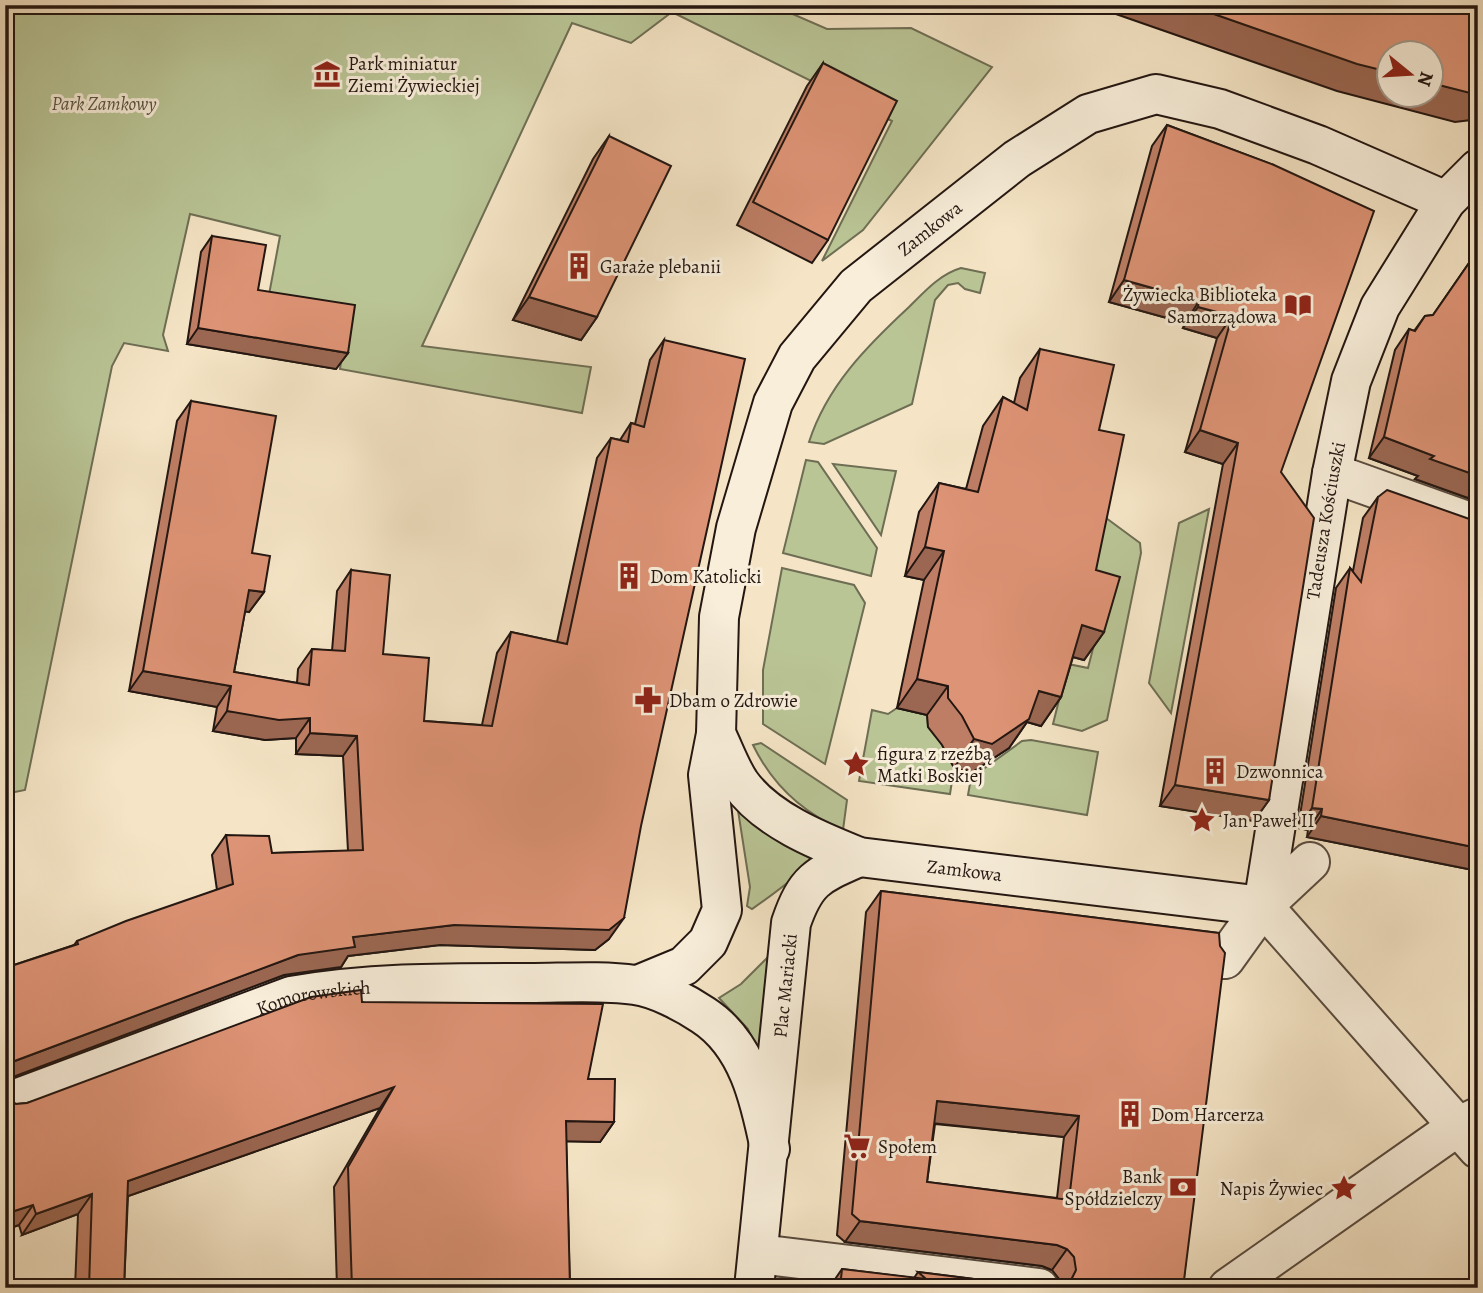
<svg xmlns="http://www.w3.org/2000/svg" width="1483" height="1293" font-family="Alegreya,serif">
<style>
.green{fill:#bac596;stroke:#6e6e54;stroke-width:2}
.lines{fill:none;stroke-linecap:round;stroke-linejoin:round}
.street-casing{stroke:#584a3e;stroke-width:42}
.secondary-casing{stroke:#231611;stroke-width:42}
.street{stroke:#f8eeda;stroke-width:38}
.secondary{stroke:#f8eeda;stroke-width:38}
.wall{fill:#be7e65;stroke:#231611;stroke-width:2;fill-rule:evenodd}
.shaded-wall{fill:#9b6752;stroke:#231611;stroke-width:2}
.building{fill:#dd9375;stroke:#231611;stroke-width:2;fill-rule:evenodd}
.labels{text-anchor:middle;stroke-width:6;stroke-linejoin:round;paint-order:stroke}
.poi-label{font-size:19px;fill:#231611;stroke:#f8eeda;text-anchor:start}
.park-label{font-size:19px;font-style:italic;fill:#585340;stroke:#f8eeda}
.street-label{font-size:19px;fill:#231611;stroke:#f8eeda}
</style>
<rect width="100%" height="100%" fill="#f5e5c6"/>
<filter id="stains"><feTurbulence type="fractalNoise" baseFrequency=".00286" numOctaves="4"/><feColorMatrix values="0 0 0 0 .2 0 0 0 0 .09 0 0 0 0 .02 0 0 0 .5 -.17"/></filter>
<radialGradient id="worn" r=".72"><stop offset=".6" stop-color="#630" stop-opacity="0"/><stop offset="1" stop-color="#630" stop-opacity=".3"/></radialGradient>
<!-- green -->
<g class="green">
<polygon points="5,5 772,5 827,29 911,28 992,67 863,230 822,261 892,121 672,12 631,43 572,23 422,346 591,367 582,413 340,369 347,315 268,300 280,236 190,214 163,335 168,351 124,343 112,366 25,790 5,794"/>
<path d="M961,268L985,273L980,293L965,289L958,283L948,285L935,300L912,404L824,444L809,442C827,386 867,346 909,307C924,292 940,274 961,268Z"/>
<polygon points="806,460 818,462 877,548 871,576 783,553"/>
<polygon points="833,464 896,471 881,535"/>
<polygon points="1209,509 1171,713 1149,683 1179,523"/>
<polygon points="1102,515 1140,543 1141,553 1107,720 1082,731 1053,724 1068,664 1088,668 1107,594 1083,588"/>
<polygon points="782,568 854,585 865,603 825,764 763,724 763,670"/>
<polygon points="897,708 927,715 928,726 939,725 954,768 950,794 859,781 872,710 888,714"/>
<polygon points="1031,740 1098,752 1087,815 968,795 971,778 1022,741"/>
<path d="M761,743L847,800L843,830C803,813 772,784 753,745Z"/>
<path d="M737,804L810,858C807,871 765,900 752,909L747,906L750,887Z"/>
<polygon points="771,954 762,1046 755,1046 748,1029 719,998 741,984"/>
</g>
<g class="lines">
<defs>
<g id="street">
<polyline points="1332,473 1478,525"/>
<polyline points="1263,906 1478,1149"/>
<polyline points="1225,959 1263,906 1310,862"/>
<polyline points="758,1254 1039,1288"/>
<polyline points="1228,1288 1457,1127 1478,1117"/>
</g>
<g id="secondary">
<path id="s1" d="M716,734C724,750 730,768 740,783C766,820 819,841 859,857L1263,906L1332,473L1351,381L1380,307L1446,201L1478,169"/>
<path id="s2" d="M638,985L684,966L708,942L722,910L708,775L716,734L719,617L736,528L773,403L797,357L856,286L1017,159L1088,114L1156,94L1220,109L1318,145L1446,201"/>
<path id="s3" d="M5,1103L291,996C371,982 449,983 529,983C564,983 601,980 635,985C657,988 685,1003 703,1015C748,1044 760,1100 770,1149"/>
<path id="s4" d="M754,1288L791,923C806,879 818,875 859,857"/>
</g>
</defs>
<!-- street casing -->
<use href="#street" class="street-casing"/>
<!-- secondary casing -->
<use href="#secondary" class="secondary-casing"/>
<!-- street -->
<use href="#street" class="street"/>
<!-- secondary -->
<use href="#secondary" class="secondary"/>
</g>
<!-- wall -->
<g class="wall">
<polygon points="1023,5 1035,5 1031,11"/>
<polygon points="823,63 828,240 812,263 737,225 807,86"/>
<polygon points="1167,125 1274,165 1281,472 1269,800 1254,821 1160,806 1223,464 1185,452 1217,338 1183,328 1185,323 1109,302 1152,146"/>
<polygon points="609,136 597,317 581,340 513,320 593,159"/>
<polygon points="212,236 258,290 348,353 336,369 187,344 201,252"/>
<polygon points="1478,250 1478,485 1468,498 1415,479 1418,476 1369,458 1395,350 1409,329 1414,331 1425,316 1433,315"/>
<polygon points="664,340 609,939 595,950 440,945 348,956 341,967 284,975 5,1080 5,968 74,945 77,941 217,890 212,855 226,835 272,853 348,851 343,756 296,754 296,738 265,740 213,731 217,707 129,691 177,421 191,401 252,553 264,592 249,612 245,611 234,672 297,683 298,669 312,649 332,651 337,591 351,570 383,654 424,721 482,725 497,653 511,632 557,642 597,458 611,438 620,440 631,423 635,424 650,360"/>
<polygon points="1040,349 1099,430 1096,570 1104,632 1084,660 1073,657 1061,697 1041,726 1027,722 1009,748 971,773 954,768 942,745 928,727 927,715 897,708 924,580 905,576 919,512 939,483 966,489 983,426 1003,397 1014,403 1020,378"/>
<polygon points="1378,497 1478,522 1478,871 1307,837 1308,830 1298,828 1336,588 1350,568 1353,571 1363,518"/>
<path d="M881,891L1219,933L1183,1288L1060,1287L1059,1279L1052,1270L1042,1266L845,1242L837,1235L866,912ZM935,1124L1064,1137L1057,1198L927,1182Z"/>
<polygon points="362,1002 588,1079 614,1122 600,1142 566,1141 570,1288 337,1288 334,1187 380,1108 128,1196 124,1288 75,1288 78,1214 22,1235 19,1225 5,1230 5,1099 16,1104 27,1103"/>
<polygon points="842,1269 914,1278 918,1272 1047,1288 829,1288"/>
</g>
<!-- shaded-wall -->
<g class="shaded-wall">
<polygon points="1090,5 1188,5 1389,72 1389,94 1431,94 1431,83 1478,94 1478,112 1471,120 1455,122 1337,91"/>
<polygon points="1124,280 1199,301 1185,323 1109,302"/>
<polygon points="529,297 597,317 581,340 513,320"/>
<polygon points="1198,307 1232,316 1217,338 1183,328"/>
<polygon points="198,328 348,353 336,369 187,344"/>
<polygon points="1200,430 1238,443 1223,464 1185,452"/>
<polygon points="1384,437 1434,456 1478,476 1478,485 1468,498 1415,479 1418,476 1369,458"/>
<polygon points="925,547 944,551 924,580 905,576"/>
<polygon points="249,590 264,592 249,612 235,610"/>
<polygon points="1082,625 1104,632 1084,660 1062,654"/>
<polygon points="143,671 231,686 217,707 129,691"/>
<polygon points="917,679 948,686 927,715 897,708"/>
<polygon points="1039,691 1061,697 1041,726 1027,722 1009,748 971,773 954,768 974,739"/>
<polygon points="227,711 310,718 296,738 265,740 213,731"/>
<polygon points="310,733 357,736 343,756 296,754"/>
<polygon points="1175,785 1269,800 1254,821 1160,806"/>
<polygon points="1312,808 1322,809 1308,830 1298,828"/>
<polygon points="1321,816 1478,848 1478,871 1307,837"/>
<polygon points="624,918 609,939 595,950 440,945 348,956 341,967 284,975 5,1080 5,1067 12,1062 298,955 353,937 454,925"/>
<polygon points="394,1087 380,1108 114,1201 128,1181"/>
<polygon points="937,1101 1079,1116 1064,1137 922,1122"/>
<polygon points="566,1121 614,1122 600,1142 551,1141"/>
<polygon points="92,1194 78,1214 22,1235 36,1214"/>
<polygon points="33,1205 19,1225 5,1230 5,1214"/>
<polygon points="860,1221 1057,1245 1067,1249 1052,1270 1042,1266 845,1242"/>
</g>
<!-- building -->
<g class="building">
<polygon points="1188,5 1478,5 1478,94 1474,94 1431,83 1431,52 1389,52 1389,72 1357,64"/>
<polygon points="823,63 897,101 828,240 753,202"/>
<polygon points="1167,125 1274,165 1374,211 1281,472 1314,518 1269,800 1175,785 1238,443 1200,430 1232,316 1198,307 1199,301 1124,280"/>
<polygon points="609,136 671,166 597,317 529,297"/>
<polygon points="212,236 266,245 258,290 355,305 348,353 198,328"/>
<polygon points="1478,250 1478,476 1430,459 1434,456 1384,437 1409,329 1415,331 1425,316 1433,315"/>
<polygon points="664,340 745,359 641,826 624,918 609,930 454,925 353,937 355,947 298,955 12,1062 5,1067 5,968 78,944 77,941 126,921 233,884 226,835 269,836 272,853 363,850 357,736 310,733 310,718 279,720 227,711 231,686 143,671 191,401 276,416 252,553 270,556 264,592 249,590 234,672 309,685 312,649 345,651 351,570 390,575 383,654 429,658 424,721 492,726 511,632 567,644 611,438 628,442 631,423 644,427"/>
<polygon points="1040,349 1114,365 1099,430 1124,435 1096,570 1120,577 1104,632 1082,625 1061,697 1039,691 1029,719 992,744 974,739 962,716 948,698 948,686 917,679 944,551 925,547 939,483 978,492 1003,397 1027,410"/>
<polygon points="1387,490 1478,522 1478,848 1321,816 1322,809 1312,808 1350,568 1361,582 1378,497"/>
<path d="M881,891L1219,933L1220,946L1225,953L1183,1288H1055L1063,1286L1071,1280L1076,1270L1074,1257L1067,1249L1057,1245L860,1221L852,1214ZM937,1101L1079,1116L1069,1200L927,1182Z"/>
<polygon points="361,990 362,1002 603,1004 588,1079 615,1079 614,1122 566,1121 570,1288 352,1288 348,1167 394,1087 128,1181 124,1288 89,1288 92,1194 36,1214 33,1205 5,1214 5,1099 16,1104 27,1103 311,997"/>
<polygon points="842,1269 926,1279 918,1272 1047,1288 840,1288"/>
</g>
<!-- icons -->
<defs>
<symbol id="museum-bare" viewBox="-9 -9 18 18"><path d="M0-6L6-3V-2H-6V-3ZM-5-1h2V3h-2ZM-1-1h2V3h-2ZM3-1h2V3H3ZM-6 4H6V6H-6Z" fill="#8f2418" stroke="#f8eeda" stroke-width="2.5" paint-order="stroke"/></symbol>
<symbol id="building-bare" viewBox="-9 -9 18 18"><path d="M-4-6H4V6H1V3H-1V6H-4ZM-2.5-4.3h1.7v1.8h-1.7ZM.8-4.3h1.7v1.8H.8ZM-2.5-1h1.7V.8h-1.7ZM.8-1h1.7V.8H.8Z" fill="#8f2418" stroke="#f8eeda" stroke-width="2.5" paint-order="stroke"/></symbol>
<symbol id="library-bare" viewBox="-9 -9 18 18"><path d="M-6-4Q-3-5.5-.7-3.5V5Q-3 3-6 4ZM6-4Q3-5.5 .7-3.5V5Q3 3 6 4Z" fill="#8f2418" stroke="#f8eeda" stroke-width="2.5" paint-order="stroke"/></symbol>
<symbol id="pharmacy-bare" viewBox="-9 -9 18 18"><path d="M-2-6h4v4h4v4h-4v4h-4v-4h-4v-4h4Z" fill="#8f2418" stroke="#f8eeda" stroke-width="2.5" paint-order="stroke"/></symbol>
<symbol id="sight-bare" viewBox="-9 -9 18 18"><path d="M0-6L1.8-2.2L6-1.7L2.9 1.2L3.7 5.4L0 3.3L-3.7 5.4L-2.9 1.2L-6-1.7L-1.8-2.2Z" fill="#8f2418" stroke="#f8eeda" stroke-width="2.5" paint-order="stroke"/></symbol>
<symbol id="supermarket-bare" viewBox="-9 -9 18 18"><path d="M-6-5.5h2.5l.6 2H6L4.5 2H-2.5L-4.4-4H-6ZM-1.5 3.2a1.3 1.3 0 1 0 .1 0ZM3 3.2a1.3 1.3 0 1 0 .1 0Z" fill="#8f2418" stroke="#f8eeda" stroke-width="2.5" paint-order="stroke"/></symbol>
<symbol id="bank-bare" viewBox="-9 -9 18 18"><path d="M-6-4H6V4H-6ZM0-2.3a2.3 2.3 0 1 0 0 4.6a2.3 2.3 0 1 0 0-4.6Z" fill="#8f2418" stroke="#f8eeda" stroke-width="2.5" paint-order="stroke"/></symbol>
</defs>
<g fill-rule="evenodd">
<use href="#museum-bare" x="308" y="55" width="38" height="38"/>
<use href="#building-bare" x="560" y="247" width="38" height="38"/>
<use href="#library-bare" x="1279" y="286" width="38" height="38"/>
<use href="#building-bare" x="610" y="557" width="38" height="38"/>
<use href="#pharmacy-bare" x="629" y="681" width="38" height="38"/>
<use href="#sight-bare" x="837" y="745" width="38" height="38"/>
<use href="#building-bare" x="1196" y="752" width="38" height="38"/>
<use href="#sight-bare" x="1183" y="801" width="38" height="38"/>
<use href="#building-bare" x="1111" y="1095" width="38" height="38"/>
<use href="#supermarket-bare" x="838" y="1127" width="38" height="38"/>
<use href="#bank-bare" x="1164" y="1168" width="38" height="38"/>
<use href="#sight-bare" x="1325" y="1169" width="38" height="38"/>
</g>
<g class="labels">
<!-- poi labels -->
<g class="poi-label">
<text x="348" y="70">Park miniatur<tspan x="348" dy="22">Ziemi Żywieckiej</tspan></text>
<text x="600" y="273">Garaże plebanii</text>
<text x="1277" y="301" text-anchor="end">Żywiecka Biblioteka<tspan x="1277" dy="22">Samorządowa</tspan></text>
<text x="650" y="583">Dom Katolicki</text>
<text x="669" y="707">Dbam o Zdrowie</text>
<text x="877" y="760">figura z rzeźbą<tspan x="877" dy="22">Matki Boskiej</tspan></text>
<text x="1236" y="778">Dzwonnica</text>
<text x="1223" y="827">Jan Paweł II</text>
<text x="1151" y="1121">Dom Harcerza</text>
<text x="878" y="1153">Społem</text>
<text x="1162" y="1183" text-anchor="end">Bank<tspan x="1162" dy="22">Spółdzielczy</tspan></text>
<text x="1323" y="1195" text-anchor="end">Napis Żywiec</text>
</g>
<!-- park labels -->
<g class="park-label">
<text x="104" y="110">Park Zamkowy</text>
</g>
<!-- street labels -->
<g class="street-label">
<text dy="7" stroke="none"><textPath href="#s2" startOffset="872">Zamkowa</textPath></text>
<text dy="7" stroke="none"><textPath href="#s1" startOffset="994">Tadeusza Kościuszki</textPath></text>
<text dy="7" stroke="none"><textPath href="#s1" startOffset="303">Zamkowa</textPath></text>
<text dy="7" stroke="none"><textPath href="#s4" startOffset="304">Plac Mariacki</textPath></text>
<text dy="7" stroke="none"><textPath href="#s3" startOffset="327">Komorowskich</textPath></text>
</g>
</g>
<!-- margin -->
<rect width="1483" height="1293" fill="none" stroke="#f5e5c6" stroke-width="28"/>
<rect x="7" y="7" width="1469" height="1279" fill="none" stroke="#231611" stroke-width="3.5"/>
<rect x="14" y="14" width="1455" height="1265" fill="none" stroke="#231611" stroke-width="2"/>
<!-- north arrow -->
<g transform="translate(1410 74) rotate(108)"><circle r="33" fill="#f8eeda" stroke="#a3988a" stroke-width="2"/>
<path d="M0-5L12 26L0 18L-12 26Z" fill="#8f2418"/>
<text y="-10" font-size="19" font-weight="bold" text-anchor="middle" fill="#231611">N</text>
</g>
<rect width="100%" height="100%" filter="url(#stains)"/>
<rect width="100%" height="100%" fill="url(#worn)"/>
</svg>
